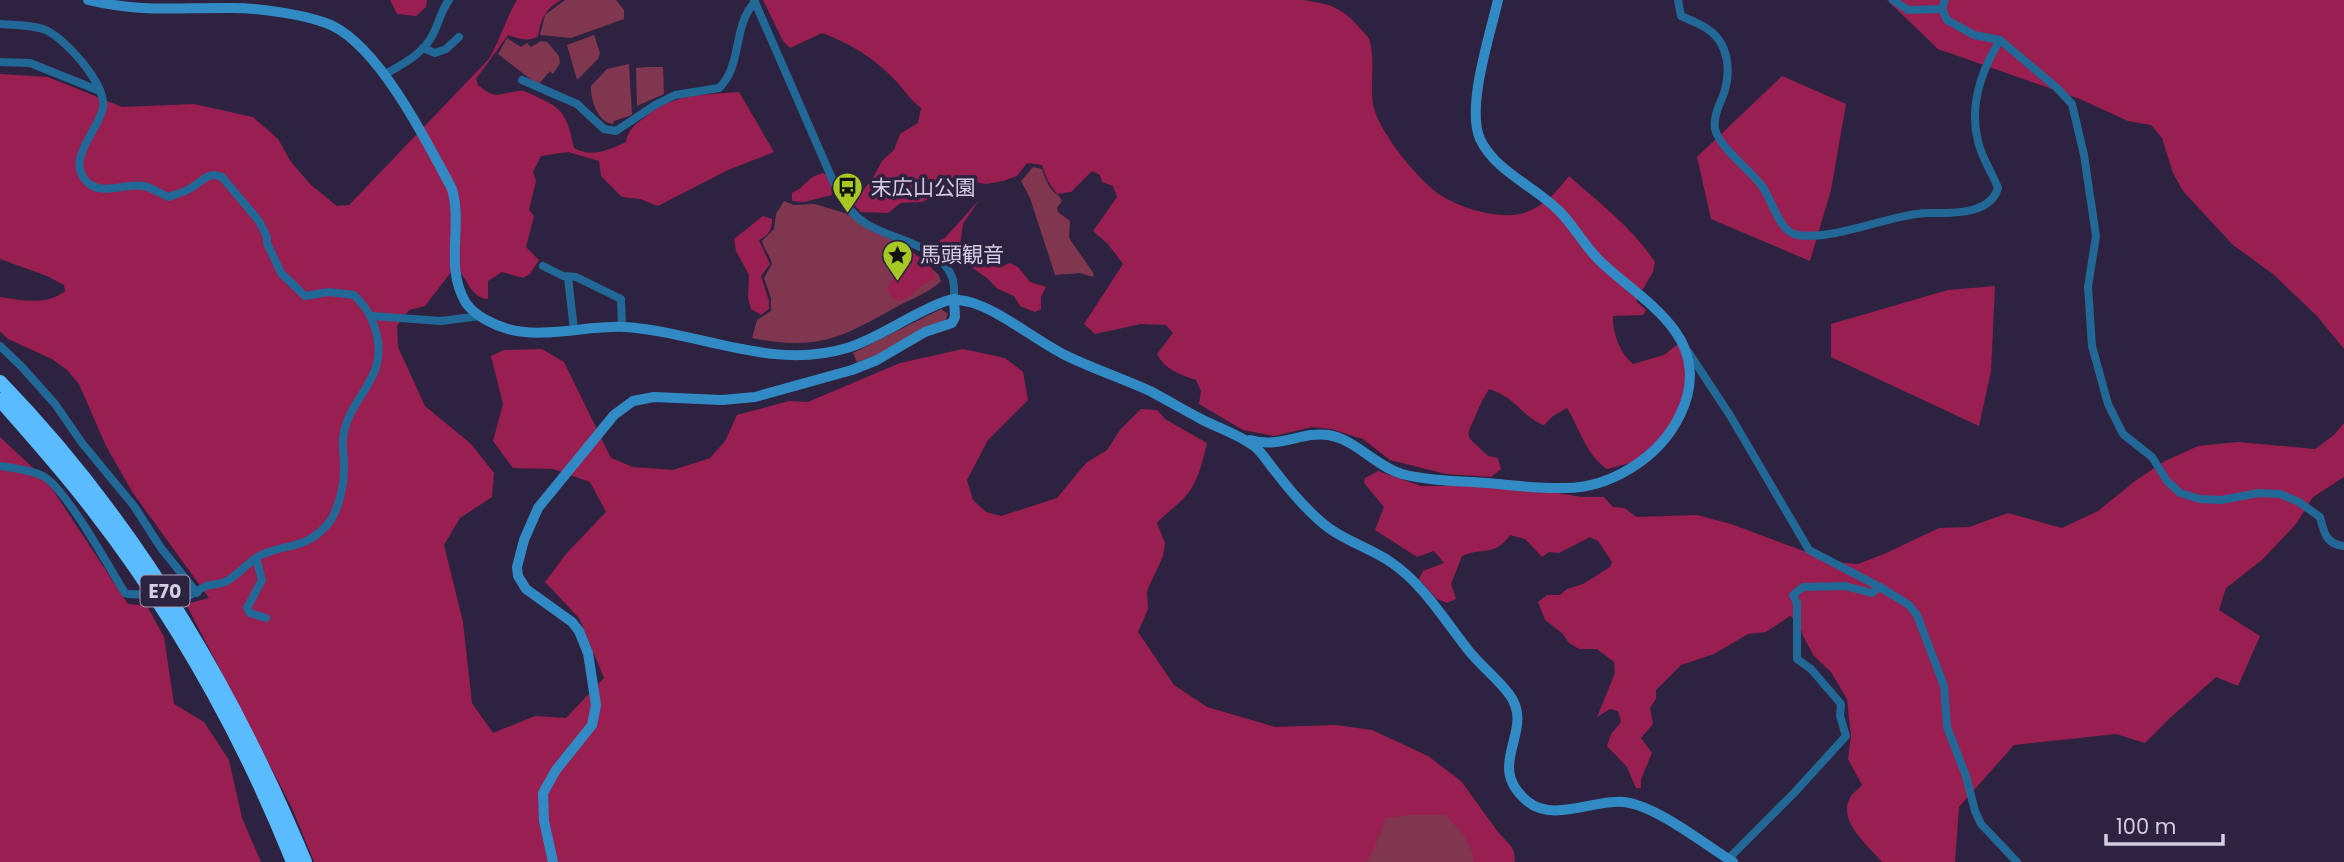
<svg xmlns="http://www.w3.org/2000/svg" width="2344" height="862" font-family="Poppins,'Noto Sans JP',sans-serif">
<style>
.green{fill:#7f364e}
.forest{fill:#991f51}
.lines{fill:none;stroke-linecap:round;stroke-linejoin:round}
.street{stroke:#226896;stroke-width:8}
.secondary{stroke:#328ac4;stroke-width:10}
.highway{stroke:#5abbfe;stroke-width:14}
.street-bridge{stroke:#226896;stroke-width:8}
.labels{text-anchor:middle;stroke-width:7;stroke-linejoin:round;paint-order:stroke}
.shield{fill:#2e2241;stroke:#a39ab2;stroke-width:2}
.shield-label{font-size:19px;font-weight:bold;fill:#d5cde2}
.poi-label{font-size:21px;fill:#d5cde2;stroke:#2e2241;text-anchor:start}
</style>
<rect width="100%" height="100%" fill="#2e2241"/>
<!-- green -->
<g class="green">
<polygon points="565,0 616,0 624,10 624,19 571,38 540,35 545,15"/>
<polygon points="594,35 600,53 598,59 577,80 567,45"/>
<polygon points="507,38 521,47 527,43 531,47 541,41 547,42 559,56 560,63 553,74 550,71 538,85 498,54"/>
<path d="M629,64L632,115L614,121L613,124C598,123 590,99 591,86L607,69Z"/>
<polygon points="647,67 663,67 664,94 637,106 636,68"/>
<path d="M1033,167L1042,169C1045,179 1050,191 1059,196L1062,201L1057,208L1058,212L1070,221L1069,238L1094,274L1093,277L1080,273L1055,275L1030,198L1021,181Z"/>
<path d="M784,201L794,205L815,204L851,215L870,230L900,243L938,274L941,281C930,292 912,299 898,306C841,338 819,351 752,338L757,320L771,311V298L764,278L772,264C770,255 764,250 762,241L774,229L776,214Z"/>
<polygon points="941,309 948,314 945,321 885,352 857,362 853,353"/>
<polygon points="1407,799 1460,821 1483,862 1320,862"/>
</g>
<!-- forest -->
<g class="forest">
<polygon points="390,0 427,0 426,7 416,16 397,14"/>
<path d="M517,0H561C545,9 541,19 538,36C528,43 518,38 508,35L476,79L478,85C496,100 498,94 518,91C525,90 532,95 539,98C566,109 568,121 574,148C592,158 609,150 626,142C628,129 635,125 645,117C674,93 703,95 739,92L774,152L728,170L658,206L640,199L622,197L601,176L599,161L568,152L541,156L533,172L536,181L529,210L534,216L526,247L539,260L530,274L523,278L502,272L488,281V299C470,298 469,279 455,267L425,306L409,310L397,326L398,347L425,406L471,444L494,473L492,497L460,518L444,545L463,622L472,703L493,733L535,716L566,718L604,678L579,618L545,582L566,554L606,512L590,482L553,469L513,468L493,441L503,404L491,356L504,350L542,349L564,362L611,458L633,467L673,470L710,458L725,441L737,415L789,401L808,402L900,363L963,349L1005,358L1023,372L1028,400L988,440L967,480L973,500L986,512L1001,516L1057,498L1086,463L1107,450L1120,430L1141,409L1157,410L1165,419L1207,443C1202,463 1198,485 1182,500C1174,508 1165,514 1157,523L1165,543L1163,556L1147,591L1148,609L1138,632L1174,685L1207,707L1275,727L1335,725L1372,730L1428,756L1461,781L1498,832L1511,846L1514,852L1515,862H1474C1472,842 1459,829 1445,815H1408L1386,818L1370,859L1364,862H314L292,808L186,604L209,598L133,493L106,446L79,384L67,370L52,359L8,339L0,331V297C22,300 46,306 65,291L64,285L47,276L0,259V74L48,77L122,107L194,104L253,117L278,139L291,162L311,185L337,206L349,205L488,60C500,41 505,20 517,0Z"/>
<path d="M763,0H1303C1329,4 1340,6 1358,26C1361,30 1367,35 1369,39C1376,57 1369,89 1374,108C1380,133 1420,183 1442,196C1463,209 1500,220 1524,213C1545,206 1556,192 1569,176C1599,203 1633,228 1655,262L1653,272L1636,301L1646,310L1643,315L1613,316C1612,333 1620,353 1633,364L1664,355L1678,344L1686,362L1685,387L1676,414L1662,436L1634,462L1607,469C1586,455 1580,429 1567,408L1553,416L1544,425C1522,417 1516,397 1489,389L1481,403L1468,433L1470,439L1488,456L1498,458L1501,469L1491,477L1446,474L1390,460L1363,439L1331,429L1312,427L1274,436L1243,430L1199,404L1201,391L1196,380C1181,375 1164,369 1157,354L1173,333L1166,325L1141,324L1095,334L1084,324L1123,264L1108,244L1093,231L1117,197L1113,186L1102,182L1100,175L1092,171L1071,192L1057,194L1048,181L1042,165L1027,163L1017,176L1003,181L986,184L963,180L922,202L901,203L888,213L861,212L853,204L874,176L882,161L894,150L900,134L918,123L921,108C910,100 904,89 895,80C873,57 851,44 822,33L790,48L783,41Z"/>
<polygon points="1887,0 2344,0 2344,349 2317,316 2273,274 2233,245 2183,191 2173,173 2162,138 2151,125 2128,121 2080,99 1938,49"/>
<polygon points="1782,76 1846,104 1831,190 1810,261 1711,219 1697,157"/>
<path d="M824,173L830,179L832,195L804,202L792,201V193C806,187 807,176 824,173Z"/>
<polygon points="979,200 963,224 960,245 981,263 997,264 1001,267 1010,263 1018,267 1030,282 1046,287 1041,297 1041,309 1035,312 1020,306 1014,296 998,289 987,278 961,260 952,249 940,243 940,240 945,238"/>
<path d="M763,216L772,219C772,230 769,235 759,240L770,264L761,276L769,301V309L761,315L751,309L748,298L749,275L736,251L734,239Z"/>
<path d="M907,246C917,260 930,258 936,278C933,281 929,282 925,284C915,290 909,299 897,301L890,296L887,289L896,273L888,258L893,249Z"/>
<polygon points="1995,286 1991,371 1979,426 1831,357 1831,324 1948,290"/>
<path d="M2344,423V477L2313,497L2296,524L2262,560L2226,588L2219,610L2260,636L2238,686L2216,677L2170,718L2145,743L2116,734L2014,745L1959,807L1955,862H1882C1869,846 1837,821 1850,798C1852,793 1859,789 1862,785L1848,759L1851,736L1847,699L1831,672L1814,656L1803,636L1799,623L1790,616L1766,632L1748,634L1714,654L1681,665L1656,690V699L1650,708L1653,724L1641,738L1652,753L1641,779V788H1636L1627,767L1607,746L1611,734L1621,722L1618,711L1610,709L1597,717L1615,673L1614,662L1597,649H1579L1569,643L1562,633L1545,620L1538,602L1547,595H1560L1567,589L1583,584L1610,567L1612,562L1598,541L1590,537L1559,553L1549,552L1542,557L1525,539L1510,535C1495,557 1482,547 1462,556L1451,584L1456,599L1447,603L1437,599L1419,579L1423,571L1444,563L1434,551L1417,557L1375,530L1384,507L1364,483L1365,478L1378,471L1421,486H1474L1553,492L1581,497H1604L1613,507L1625,508L1636,517L1697,515L1731,524L1833,562L1858,564L1884,554L1939,528L1969,527L2008,513L2062,528L2098,511L2135,481L2165,461L2198,446L2238,442L2315,449L2334,435Z"/>
<polygon points="0,437 47,481 128,604 147,606 164,637 174,704 204,722 229,760 242,818 261,862 0,862"/>
</g>
<g class="lines">
<!-- street -->
<g class="street">
<path d="M754,0L837,190C844,203 852,215 865,223C891,240 939,244 952,277C955,284 954,292 954,299"/>
<path d="M1678,0L1681,16C1690,20 1701,24 1709,30C1729,44 1731,72 1724,93C1720,104 1713,116 1715,129C1719,147 1750,170 1762,186C1772,199 1779,233 1798,235C1835,241 1889,214 1929,213C1952,213 1990,215 1998,188C1992,172 1981,157 1978,141C1969,106 1981,71 2000,40"/>
<polyline points="1893,0 1908,10 1942,9"/>
<path d="M1945,0L1942,9L1947,20L1974,35L2000,40L2057,88L2072,104L2084,155L2096,236L2088,287L2092,346L2108,404L2123,434L2152,457L2167,481L2180,493L2200,499L2221,500L2259,493L2280,494L2299,502L2320,517C2324,533 2326,544 2344,546"/>
<path d="M0,24C14,25 30,25 43,29C64,36 107,85 103,108C98,131 65,160 87,182C103,197 126,182 144,186C153,188 160,194 169,197C176,194 185,192 191,188C203,181 208,171 222,177L259,221L267,237V243L281,273L305,296L329,292L354,295C367,308 373,318 377,336C387,381 348,397 343,438C342,449 345,460 344,470C344,486 338,513 327,525C305,550 286,543 261,555C248,562 239,574 227,581C220,585 213,584 206,586C200,589 195,593 188,596"/>
<polyline points="423,48 435,53 446,49 459,37"/>
<polyline points="0,62 30,63 100,91"/>
<path d="M384,75C401,65 422,55 432,36C439,24 440,12 449,0"/>
<path d="M522,80L577,104L604,129L616,131L655,105L675,95L719,88C743,65 732,26 755,2"/>
<polyline points="543,266 563,276 576,277 621,299 622,327"/>
<polyline points="568,277 574,330"/>
<polyline points="372,316 441,321 480,316"/>
<polyline points="0,346 22,367 55,404 82,443 134,506 161,548 197,593"/>
<polyline points="1689,353 1731,417 1809,550 1880,587 1909,605 1917,615 1944,686 1947,727 1966,776 1975,811 1981,824 2017,862"/>
<path d="M0,466C13,468 31,470 43,476C65,487 110,569 125,593L128,594"/>
<polyline points="256,558 262,580 247,608 250,613 266,618"/>
<polyline points="1728,859 1795,792 1846,736 1840,716 1841,704 1811,669 1797,659 1797,603 1793,595 1803,587 1845,586 1872,593 1880,587"/>
</g>
<!-- secondary -->
<g class="secondary">
<path d="M88,0C142,13 180,7 233,8C259,8 310,15 333,26C381,50 427,142 452,189C463,227 444,267 466,303C475,316 494,325 508,329C544,339 588,325 625,327C700,332 771,371 847,348C873,340 898,323 923,311C932,307 944,300 954,299C955,299 969,302 970,302C999,310 1037,341 1065,355C1093,369 1122,378 1150,391C1167,400 1184,410 1201,419C1218,428 1238,434 1254,446C1262,452 1268,463 1275,471C1288,488 1304,507 1320,521C1341,540 1369,547 1392,563C1424,585 1445,621 1469,651C1481,666 1497,678 1509,694C1537,731 1483,764 1527,801C1553,823 1594,799 1624,802C1657,806 1704,844 1733,862"/>
<path d="M1250,440C1280,449 1302,431 1328,435C1355,439 1375,466 1402,474C1429,481 1458,481 1486,483C1512,485 1539,489 1565,488C1611,488 1660,457 1680,415C1694,387 1694,357 1675,331C1655,303 1622,283 1598,259C1583,244 1573,224 1558,210C1534,186 1495,171 1480,139C1466,107 1490,35 1498,0"/>
<polyline points="553,862 544,821 543,793 556,770 592,725 596,705 588,653 579,631 572,622 526,589 518,576 517,567 524,540 538,508 614,415 633,401 654,397 722,400 755,397 852,370 877,360 925,332 952,323 955,317 954,299"/>
</g>
<!-- highway -->
<g class="highway">
<path d="M0,382C133,519 232,686 305,862"/>
<path d="M0,400C32,436 64,472 93,510C176,617 243,737 293,862"/>
</g>
<!-- street-bridge -->
<polyline class="street-bridge" points="128,594 188,596"/>
</g>
<!-- icons -->
<defs>
<symbol id="bus-pin" viewBox="-11 -11 22 30"><path d="M0 17L-7.5 6A9.5 9.5 0 1 1 7.5 6Z" fill="#a5c822" stroke="#2e2241"/><path d="M-5-6H5V4H4V6H2V4H-2V6H-4V4H-5ZM-3.5-4V0h7V-4ZM-3.5 1.2v1.5H-2V1.2ZM2 1.2v1.5H3.5V1.2Z" fill="#111"/></symbol>
<symbol id="sight-pin" viewBox="-11 -11 22 30"><path d="M0 17L-7.5 6A9.5 9.5 0 1 1 7.5 6Z" fill="#a5c822" stroke="#2e2241"/><path d="M0-6L1.8-2.2L6-1.7L2.9 1.2L3.7 5.4L0 3.3L-3.7 5.4L-2.9 1.2L-6-1.7L-1.8-2.2Z" fill="#111"/></symbol>
</defs>
<g fill-rule="evenodd">
<use href="#bus-pin" x="830" y="170" width="35" height="47"/>
<use href="#sight-pin" x="880" y="238" width="35" height="47"/>
</g>
<g class="labels">
<!-- shield labels -->
<rect class="shield" x="140.5" y="575.5" width="49" height="31" rx="5"/>
<g class="shield-label">
<text x="165" y="598">E70</text>
</g>
<!-- poi labels -->
<g class="poi-label">
<text x="871" y="195">末広山公園</text>
<text x="920" y="262">馬頭観音</text>
</g>
</g>
<!-- scale -->
<path d="M2106 834v10h117v-10" fill="none" stroke="#d5cde2" stroke-width="3.5"/>
<text x="2116" y="834" font-size="21" fill="#d5cde2" stroke="#2e2241" stroke-width="5" paint-order="stroke">100 m</text>
</svg>
